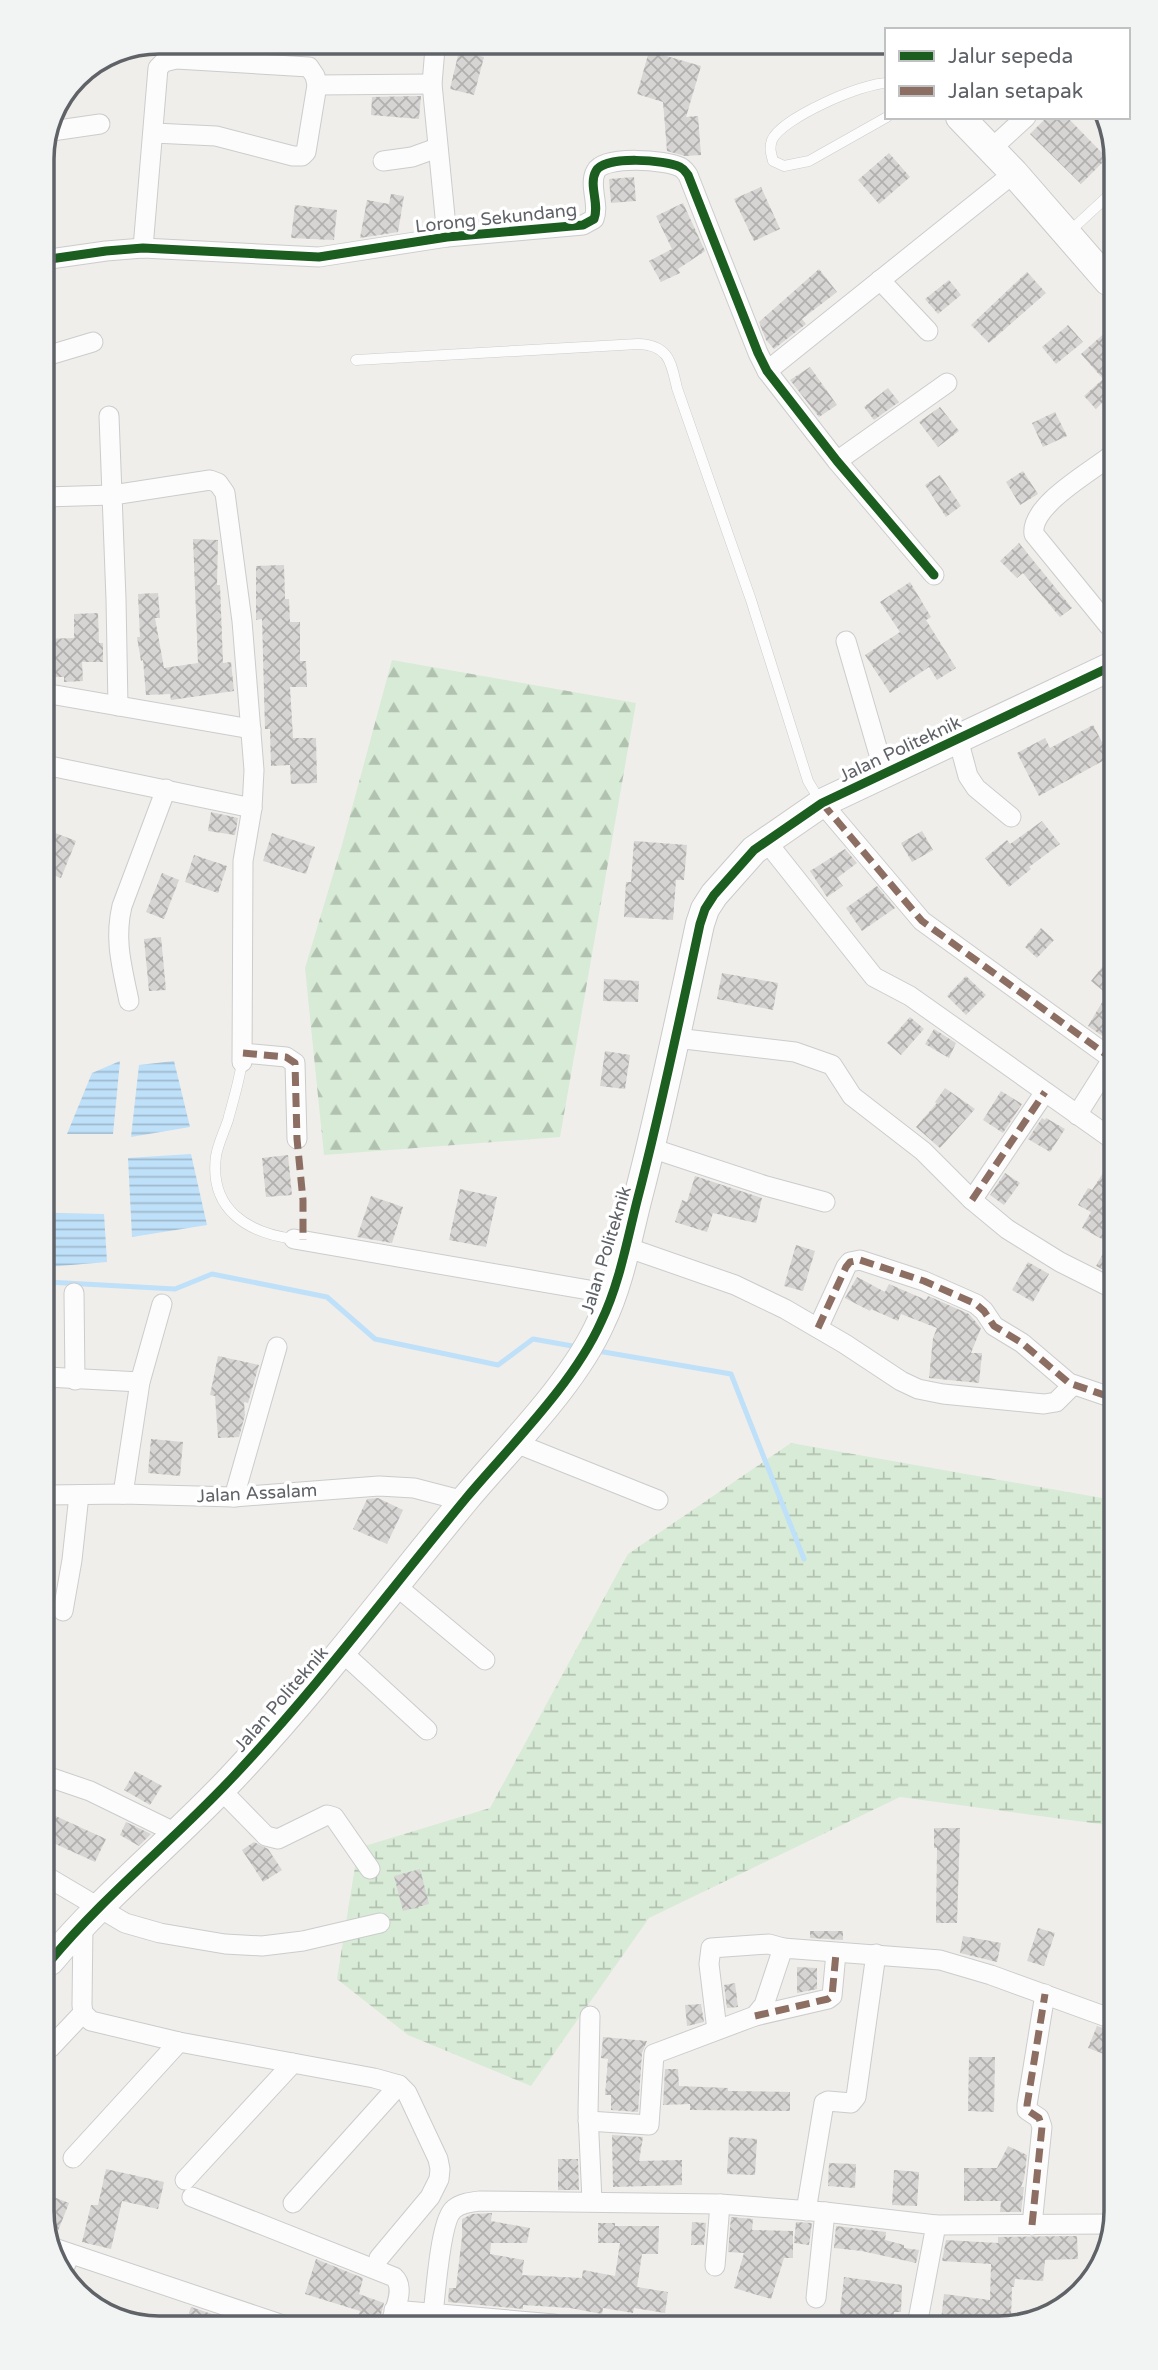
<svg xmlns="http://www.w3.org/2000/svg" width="1158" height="2370" font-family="'Varela Round',sans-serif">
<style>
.forest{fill:url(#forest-firs)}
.wetland{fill:url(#wetland-marsh)}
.water{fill:url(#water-rules)}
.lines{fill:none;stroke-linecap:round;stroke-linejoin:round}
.stream{stroke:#bfe0f9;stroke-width:5}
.building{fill:url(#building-cross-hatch)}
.lane-casing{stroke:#cbcccc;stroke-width:11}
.street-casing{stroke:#cbcccc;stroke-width:21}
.secondary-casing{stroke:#cacacb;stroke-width:30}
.lane{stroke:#fdfcfc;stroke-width:10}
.street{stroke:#fdfcfc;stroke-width:19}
.secondary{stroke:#fdfcfc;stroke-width:28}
.quiet{stroke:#8d6e63;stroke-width:7;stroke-dasharray:14 7;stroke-linecap:butt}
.cycleway-casing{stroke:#fff;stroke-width:13}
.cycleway{stroke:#1b5e20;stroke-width:9}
.labels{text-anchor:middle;stroke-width:7;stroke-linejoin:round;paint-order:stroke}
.street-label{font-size:18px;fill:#5f6368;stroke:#fff}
.rim{fill:none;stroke:#5f6368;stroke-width:3.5}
</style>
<defs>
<pattern id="forest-firs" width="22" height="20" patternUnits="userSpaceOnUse" patternTransform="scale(1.75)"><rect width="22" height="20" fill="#d8ebd6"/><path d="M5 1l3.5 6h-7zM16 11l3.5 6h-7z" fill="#b2c2b1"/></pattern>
<pattern id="wetland-marsh" width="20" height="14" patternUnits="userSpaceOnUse" patternTransform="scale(1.75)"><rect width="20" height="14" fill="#d8ebd6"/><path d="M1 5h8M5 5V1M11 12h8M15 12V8" fill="none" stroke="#b2c2b1"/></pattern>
<pattern id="water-rules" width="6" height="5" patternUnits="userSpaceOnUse" patternTransform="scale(1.75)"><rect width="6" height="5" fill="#bfe0f9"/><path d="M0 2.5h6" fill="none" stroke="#9eb9cd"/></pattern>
<pattern id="building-cross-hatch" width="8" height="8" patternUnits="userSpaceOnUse" patternTransform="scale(1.75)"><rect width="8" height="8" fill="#d6d5d3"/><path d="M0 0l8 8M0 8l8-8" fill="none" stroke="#b1b0af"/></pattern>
</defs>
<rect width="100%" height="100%" fill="#efeeea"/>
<!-- forest -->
<polygon class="forest" points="392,660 636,703 560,1137 324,1155 305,968 342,845"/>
<!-- wetland -->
<polygon class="wetland" points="791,1443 1113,1500 1114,1826 900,1797 649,1918 531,2086 408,2035 337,1979 358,1848 490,1808 628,1554"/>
<!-- water -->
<g class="water">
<polygon points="120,1061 113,1134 67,1134 92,1073"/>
<polygon points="174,1061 190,1127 131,1137 139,1065"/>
<polygon points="191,1154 207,1225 132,1237 128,1158"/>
<polygon points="53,1213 104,1214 107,1262 47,1267 47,1251"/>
</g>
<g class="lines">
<!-- stream -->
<g class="stream">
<polyline points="47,1282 175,1289 212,1274 327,1297 375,1339 498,1365 533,1339 578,1347"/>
<polyline points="598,1351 731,1374 804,1559"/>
</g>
</g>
<!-- building -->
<g class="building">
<polygon points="459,51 484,57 474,95 450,89"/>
<polygon points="649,51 701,66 686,117 698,116 701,155 685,156 667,151 663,102 637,94"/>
<polygon points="421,96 419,119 371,115 372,97"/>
<polygon points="1047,117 1067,117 1107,158 1081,184 1030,134"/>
<polygon points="889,153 910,177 879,204 858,180"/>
<polygon points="634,177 636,201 611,203 609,179"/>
<polygon points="761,187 780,229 754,241 734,199"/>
<polygon points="391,194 404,196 398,232 360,238 367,200 389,204"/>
<polygon points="683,203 705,251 678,269 680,273 661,282 649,261 672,249 656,216"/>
<polygon points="295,205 337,210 334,240 291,238"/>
<polygon points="819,269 837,292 802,319 806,324 774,349 766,340 759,322"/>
<polygon points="1027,272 1046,293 989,343 971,325"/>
<polygon points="949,280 961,295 938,314 925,299"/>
<polygon points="1068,325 1083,342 1056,364 1042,347"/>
<polygon points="1108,330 1108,397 1096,409 1084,396 1103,379 1081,354"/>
<polygon points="810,367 837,405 819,417 790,380"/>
<polygon points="888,388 899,402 874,420 864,407"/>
<polygon points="940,407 959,431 938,447 919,422"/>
<polygon points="1055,412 1067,436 1043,447 1032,423"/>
<polygon points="1023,471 1038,494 1020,505 1006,482"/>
<polygon points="940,475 961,506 946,517 925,485"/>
<polygon points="193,539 218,540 217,585 220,585 223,663 231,662 234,691 171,700 170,694 146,695 143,660 141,661 137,637 140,637 138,594 158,593 160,618 155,618 164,668 198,663"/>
<polygon points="1019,543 1072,608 1060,617 1023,573 1017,578 1000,561"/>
<polygon points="284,565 285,599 289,599 290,622 300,622 300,661 306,661 307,687 290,687 293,738 316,738 317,783 291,784 290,765 271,766 270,729 265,729 262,619 256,620 256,566"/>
<polygon points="910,582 931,617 926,620 956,668 937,680 929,667 890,693 865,655 900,632 880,602"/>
<polygon points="98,613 99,643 103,643 103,662 82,662 83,681 64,682 64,677 44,677 44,639 74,638 74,614"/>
<polygon points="1093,725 1110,757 1039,796 1017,753 1045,738 1050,748"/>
<polygon points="211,812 238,818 235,835 208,831"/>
<polygon points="1042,821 1060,844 1029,867 1031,869 1009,887 985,858 1007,840 1010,844"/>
<polygon points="45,829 76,841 61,878 45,872"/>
<polygon points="922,831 933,850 912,862 901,843"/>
<polygon points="272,833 315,847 306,874 263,861"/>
<polygon points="634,841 687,845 684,880 676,880 673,920 624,917 626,882 631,882"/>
<polygon points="845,849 857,863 837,878 843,886 827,897 810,871"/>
<polygon points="194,855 227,866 218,893 185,882"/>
<polygon points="162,873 179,880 164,919 146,912"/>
<polygon points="877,886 895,908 862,931 846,908"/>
<polygon points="1041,928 1054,940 1037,958 1025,947"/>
<polygon points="161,937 166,990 149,991 144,939"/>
<polygon points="1111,956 1111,1042 1088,1026 1107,994 1091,981"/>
<polygon points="722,973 778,983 773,1010 717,999"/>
<polygon points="966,976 986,995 966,1015 947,996"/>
<polygon points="604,979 639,981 638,1002 603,1001"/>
<polygon points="910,1017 924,1029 901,1055 887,1043"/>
<polygon points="934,1029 956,1043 949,1058 925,1044"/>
<polygon points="605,1051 630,1055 625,1089 600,1086"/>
<polygon points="945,1088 975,1109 940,1148 916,1127 937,1103 935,1102"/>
<polygon points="1001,1091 1022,1104 1003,1133 983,1120"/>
<polygon points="1042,1118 1045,1120 1046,1118 1065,1129 1050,1152 1028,1139"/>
<polygon points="288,1155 292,1195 266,1197 262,1158"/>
<polygon points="1112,1159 1112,1274 1096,1266 1109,1243 1082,1228 1091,1212 1078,1205 1088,1188 1092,1190"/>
<polygon points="1005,1173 1020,1183 1004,1205 990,1195"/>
<polygon points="695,1176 762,1198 756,1223 713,1213 707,1232 675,1222 682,1200 687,1202"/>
<polygon points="460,1189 497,1197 486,1247 449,1240"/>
<polygon points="371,1196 403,1207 392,1243 357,1237"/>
<polygon points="796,1245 815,1251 803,1291 784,1286"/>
<polygon points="1028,1262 1049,1274 1033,1302 1012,1290"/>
<polygon points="857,1277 885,1292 889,1284 926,1300 928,1296 969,1314 981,1328 971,1353 982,1353 979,1383 929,1378 933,1338 937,1328 901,1314 898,1321 871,1309 870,1311 845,1298"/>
<polygon points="218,1356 259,1365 248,1403 244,1402 245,1415 239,1437 218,1438 215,1396 210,1395"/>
<polygon points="151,1439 183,1442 180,1476 148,1473"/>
<polygon points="378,1498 403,1510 387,1544 353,1529 367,1499"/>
<polygon points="135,1771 162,1786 150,1805 124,1790"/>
<polygon points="49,1813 106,1839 95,1862 49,1841"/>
<polygon points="126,1822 151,1834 139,1846 120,1835"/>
<polygon points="934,1828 960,1828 957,1923 936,1923 937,1848 934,1848"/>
<polygon points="254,1842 268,1849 282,1870 263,1882 242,1850"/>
<polygon points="420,1869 429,1904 403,1911 394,1876"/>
<polygon points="1038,1928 1055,1933 1044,1966 1027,1961"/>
<polygon points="810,1931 843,1931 843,1940 810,1938"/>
<polygon points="963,1936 1001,1943 997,1962 960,1953"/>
<polygon points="797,1967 817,1968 817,1989 797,1993"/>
<polygon points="735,1983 738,2007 727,2008 724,1985"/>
<polygon points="701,2004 704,2022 687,2026 685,2005"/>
<polygon points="1097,2026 1115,2032 1115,2041 1109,2056 1088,2048"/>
<polygon points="603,2037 647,2041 642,2053 638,2112 611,2110 611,2095 605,2095 608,2059 601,2058"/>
<polygon points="969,2057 995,2057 994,2112 968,2111"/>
<polygon points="665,2069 678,2069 679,2086 728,2088 728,2091 790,2092 790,2111 690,2110 690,2104 663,2105"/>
<polygon points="612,2135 643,2137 639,2161 682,2160 682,2185 613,2187"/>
<polygon points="729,2137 757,2139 755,2175 727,2174"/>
<polygon points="1008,2146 1027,2155 1024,2179 1021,2187 1024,2187 1021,2212 1000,2212 1001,2201 964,2201 964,2168 997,2168"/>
<polygon points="558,2159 578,2159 579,2190 558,2190"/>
<polygon points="829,2163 856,2164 855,2188 828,2186"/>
<polygon points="106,2169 164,2182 158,2209 122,2201 111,2249 82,2242 91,2205 98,2205"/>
<polygon points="894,2170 919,2172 917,2206 892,2205"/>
<polygon points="51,2196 69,2203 56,2236 51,2235"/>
<polygon points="492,2213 491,2221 530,2228 527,2243 491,2243 490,2254 524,2260 522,2275 582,2278 583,2270 615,2276 620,2243 598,2243 598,2223 615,2223 615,2226 659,2226 658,2254 642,2254 637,2287 668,2292 665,2313 634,2308 633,2313 603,2308 602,2314 570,2308 523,2305 523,2309 448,2302 449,2288 456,2288 462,2237 462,2219 472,2214"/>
<polygon points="731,2217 753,2219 752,2230 793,2231 793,2258 784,2258 771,2299 734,2288 744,2253 728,2252"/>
<polygon points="692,2222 706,2223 704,2245 691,2245"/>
<polygon points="796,2222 812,2223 809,2245 794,2243"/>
<polygon points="836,2226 886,2232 885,2240 904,2245 904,2248 919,2250 916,2263 862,2251 834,2248"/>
<polygon points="1077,2236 1078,2259 1045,2260 1043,2281 1015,2279 1014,2287 1012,2287 1011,2320 941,2320 944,2294 990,2300 991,2264 942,2261 946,2240 998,2243 998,2237"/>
<polygon points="316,2259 363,2278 359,2294 384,2303 378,2326 355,2326 360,2311 305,2294"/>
<polygon points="844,2277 902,2285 901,2312 894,2312 893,2321 839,2321"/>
<polygon points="191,2307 245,2325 245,2327 184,2327"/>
</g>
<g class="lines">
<defs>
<g id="lane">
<path d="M887,83C862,83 782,118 772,140C769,148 771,153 773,161L784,166L809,161L887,117"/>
<polyline points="1069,232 1108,196"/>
<path d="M356,360L638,344C669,345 671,362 677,388L751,600L808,781L820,801"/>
<path d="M242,1062C239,1082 233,1101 228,1120C224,1132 218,1144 216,1156C209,1209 247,1233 294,1239"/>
</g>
<g id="street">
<polyline points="435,48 432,84 447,237"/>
<polyline points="317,85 432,84"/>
<polyline points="52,131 100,124"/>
<polyline points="991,149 1026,117"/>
<polyline points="383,161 412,157 437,148"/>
<polyline points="143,248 158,68 164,62 176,59 309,67 315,76 317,85 306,152 302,156 293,156 216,136 154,133"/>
<path d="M43,260L106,251L143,248L319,257L447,237L583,225L594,219C600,204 588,185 596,171C605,155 666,160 680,167C684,169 685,171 688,175L758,353L767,371L837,461L934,575"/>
<polyline points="880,280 928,331"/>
<polyline points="43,357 93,342"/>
<polyline points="767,371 1014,173"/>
<polyline points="109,416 116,599 118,706"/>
<path d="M1109,457C1089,473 1030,506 1034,534L1109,626"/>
<polyline points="837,461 947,383"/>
<polyline points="44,497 113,495 210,480 218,483 225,493 242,621 254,770 252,808 243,861 242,1062"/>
<polyline points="846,641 885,775"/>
<polyline points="44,693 251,729"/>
<polyline points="958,739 968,776 976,788 1011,817"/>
<polyline points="45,765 252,808"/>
<polyline points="822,803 922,921 1111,1058"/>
<polyline points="766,841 874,977 910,996 1112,1139"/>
<path d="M129,1001C122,967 114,940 122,906L166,789"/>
<polyline points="676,1038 795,1052 832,1065 852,1096 923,1151 972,1200 1007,1229 1060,1262 1112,1288"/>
<polyline points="243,1053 286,1057 295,1063 297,1139"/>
<polyline points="1077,1115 1111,1061"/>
<polyline points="651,1148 766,1186 825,1202"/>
<polyline points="972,1200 1045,1092"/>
<polyline points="294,1239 612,1294"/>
<polyline points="626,1247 735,1285 785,1309 845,1344 901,1381 918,1389 943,1394 1044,1404 1056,1402 1073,1385"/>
<polyline points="74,1293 75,1380"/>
<polyline points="818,1328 846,1267 850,1262 860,1260 924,1281 976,1304 984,1311 994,1326 1022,1343 1069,1383 1113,1398"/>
<polyline points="47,1377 140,1382"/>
<polyline points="513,1442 658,1500"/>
<polyline points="123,1494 140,1382 162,1304"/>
<polyline points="48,1495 123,1494 234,1497 379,1486 414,1488 464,1501"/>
<polyline points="234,1497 277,1347"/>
<polyline points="395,1585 485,1660"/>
<polyline points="63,1611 72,1560 79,1495"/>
<polyline points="343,1653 427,1730"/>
<polyline points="49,1777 90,1791 176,1833"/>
<polyline points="221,1790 266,1836 278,1839 327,1815 334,1817 370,1869"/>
<polyline points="49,1878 125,1923 160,1933 225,1944 262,1946 303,1941 380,1923"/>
<polyline points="83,1924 82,2005 83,2013 91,2021 179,2042 374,2078 399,2085 407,2093 438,2159 440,2169 439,2179 430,2197 379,2258"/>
<polyline points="590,2016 588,2113 592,2201"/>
<polyline points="755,2016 828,1999 832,1996 836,1953"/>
<polyline points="717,2030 709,1964 711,1948 769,1944 783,1948"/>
<polyline points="50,2048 83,2013"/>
<polyline points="588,2121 649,2125 654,2054 755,2016 764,2005 783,1948 940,1960 991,1975 1115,2020"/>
<polyline points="73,2158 179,2042"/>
<polyline points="185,2180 293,2063"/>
<path d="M192,2197L394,2277C406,2288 394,2311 390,2325"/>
<polyline points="293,2203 399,2085"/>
<polyline points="806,2211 824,2103 828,2101 851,2103 856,2097 876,1954"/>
<polyline points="1032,2225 1042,2127 1039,2118 1027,2110 1027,2105 1045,1994"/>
<polyline points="51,2247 286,2326"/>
<polyline points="715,2266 720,2204"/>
<polyline points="63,2271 70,2254"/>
<polyline points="816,2298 825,2212"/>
<polyline points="394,2310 554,2324"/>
<path d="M433,2313C436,2293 440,2220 454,2209C461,2203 471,2202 480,2201L720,2204L825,2212L936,2225L1112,2224"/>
<polyline points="918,2320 936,2225"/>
</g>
<g id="secondary">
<polyline points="960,117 1014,173 1108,281"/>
<path d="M50,1961C105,1895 173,1841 232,1778C316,1689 389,1591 467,1497C511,1445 574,1383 601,1322C619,1285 627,1241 637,1201C661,1110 680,1017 700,924L705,909L714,895L754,850L822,803L1110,667"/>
</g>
</defs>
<!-- lane casing -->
<use href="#lane" class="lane-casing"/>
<!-- street casing -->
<use href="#street" class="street-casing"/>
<!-- secondary casing -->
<use href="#secondary" class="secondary-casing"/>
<!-- lane -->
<use href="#lane" class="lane"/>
<!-- street -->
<use href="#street" class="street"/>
<!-- secondary -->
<use href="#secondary" class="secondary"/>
<!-- quiet -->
<g class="quiet">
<polyline points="822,803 922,921 1111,1058"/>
<polyline points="243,1053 286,1057 295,1063 297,1139 303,1200 303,1240"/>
<polyline points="972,1200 1045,1092"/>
<polyline points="818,1328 846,1267 850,1262 860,1260 924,1281 976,1304 984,1311 994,1326 1022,1343 1069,1383 1113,1398"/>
<polyline points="755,2016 828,1999 832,1996 836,1953"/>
<polyline points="1032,2225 1042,2127 1039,2118 1027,2110 1027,2105 1045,1994"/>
</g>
<defs>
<g id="cycleway">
<path d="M43,260L106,251L143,248L319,257L447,237L583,225L594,219C600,204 588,185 596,171C605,155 666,160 680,167C684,169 685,171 688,175L758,353L767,371L837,461L934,575"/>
<path d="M50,1961C105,1895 173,1841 232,1778C316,1689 389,1591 467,1497C511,1445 574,1383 601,1322C619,1285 627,1241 637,1201C661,1110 680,1017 700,924L705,909L714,895L754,850L822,803L1110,667"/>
</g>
</defs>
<!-- cycleway casing -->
<use href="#cycleway" class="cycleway-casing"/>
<!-- cycleway -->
<use href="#cycleway" class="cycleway"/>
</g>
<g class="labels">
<!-- street labels -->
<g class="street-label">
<text transform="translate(496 218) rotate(-6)" y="6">Lorong Sekundang</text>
<text transform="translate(900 749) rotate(-25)" y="6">Jalan Politeknik</text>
<text transform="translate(606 1250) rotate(-73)" y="6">Jalan Politeknik</text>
<text transform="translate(257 1493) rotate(-3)" y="6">Jalan Assalam</text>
<text transform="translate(281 1699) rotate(-49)" y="6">Jalan Politeknik</text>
</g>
</g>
<!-- crop -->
<path d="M0 0H1158V2370H0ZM159 54H999A105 105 0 0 1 1104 159V2211A105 105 0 0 1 999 2316H159A105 105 0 0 1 54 2211V159A105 105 0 0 1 159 54Z" fill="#f2f3f3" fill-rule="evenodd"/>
<path class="rim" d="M159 54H999A105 105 0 0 1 1104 159V2211A105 105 0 0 1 999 2316H159A105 105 0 0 1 54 2211V159A105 105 0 0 1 159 54Z"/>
<!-- legend -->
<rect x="885" y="28" width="245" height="91" fill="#ffffff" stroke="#bfc1c3" stroke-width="2"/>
<rect x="899" y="51" width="35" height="10" fill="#1b5e20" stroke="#bfc1c3" stroke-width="2"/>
<text x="948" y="63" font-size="21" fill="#5f6368">Jalur sepeda</text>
<rect x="899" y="86" width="35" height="10" fill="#8d6e63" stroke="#bfc1c3" stroke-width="2"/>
<text x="948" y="98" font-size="21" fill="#5f6368">Jalan setapak</text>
</svg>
